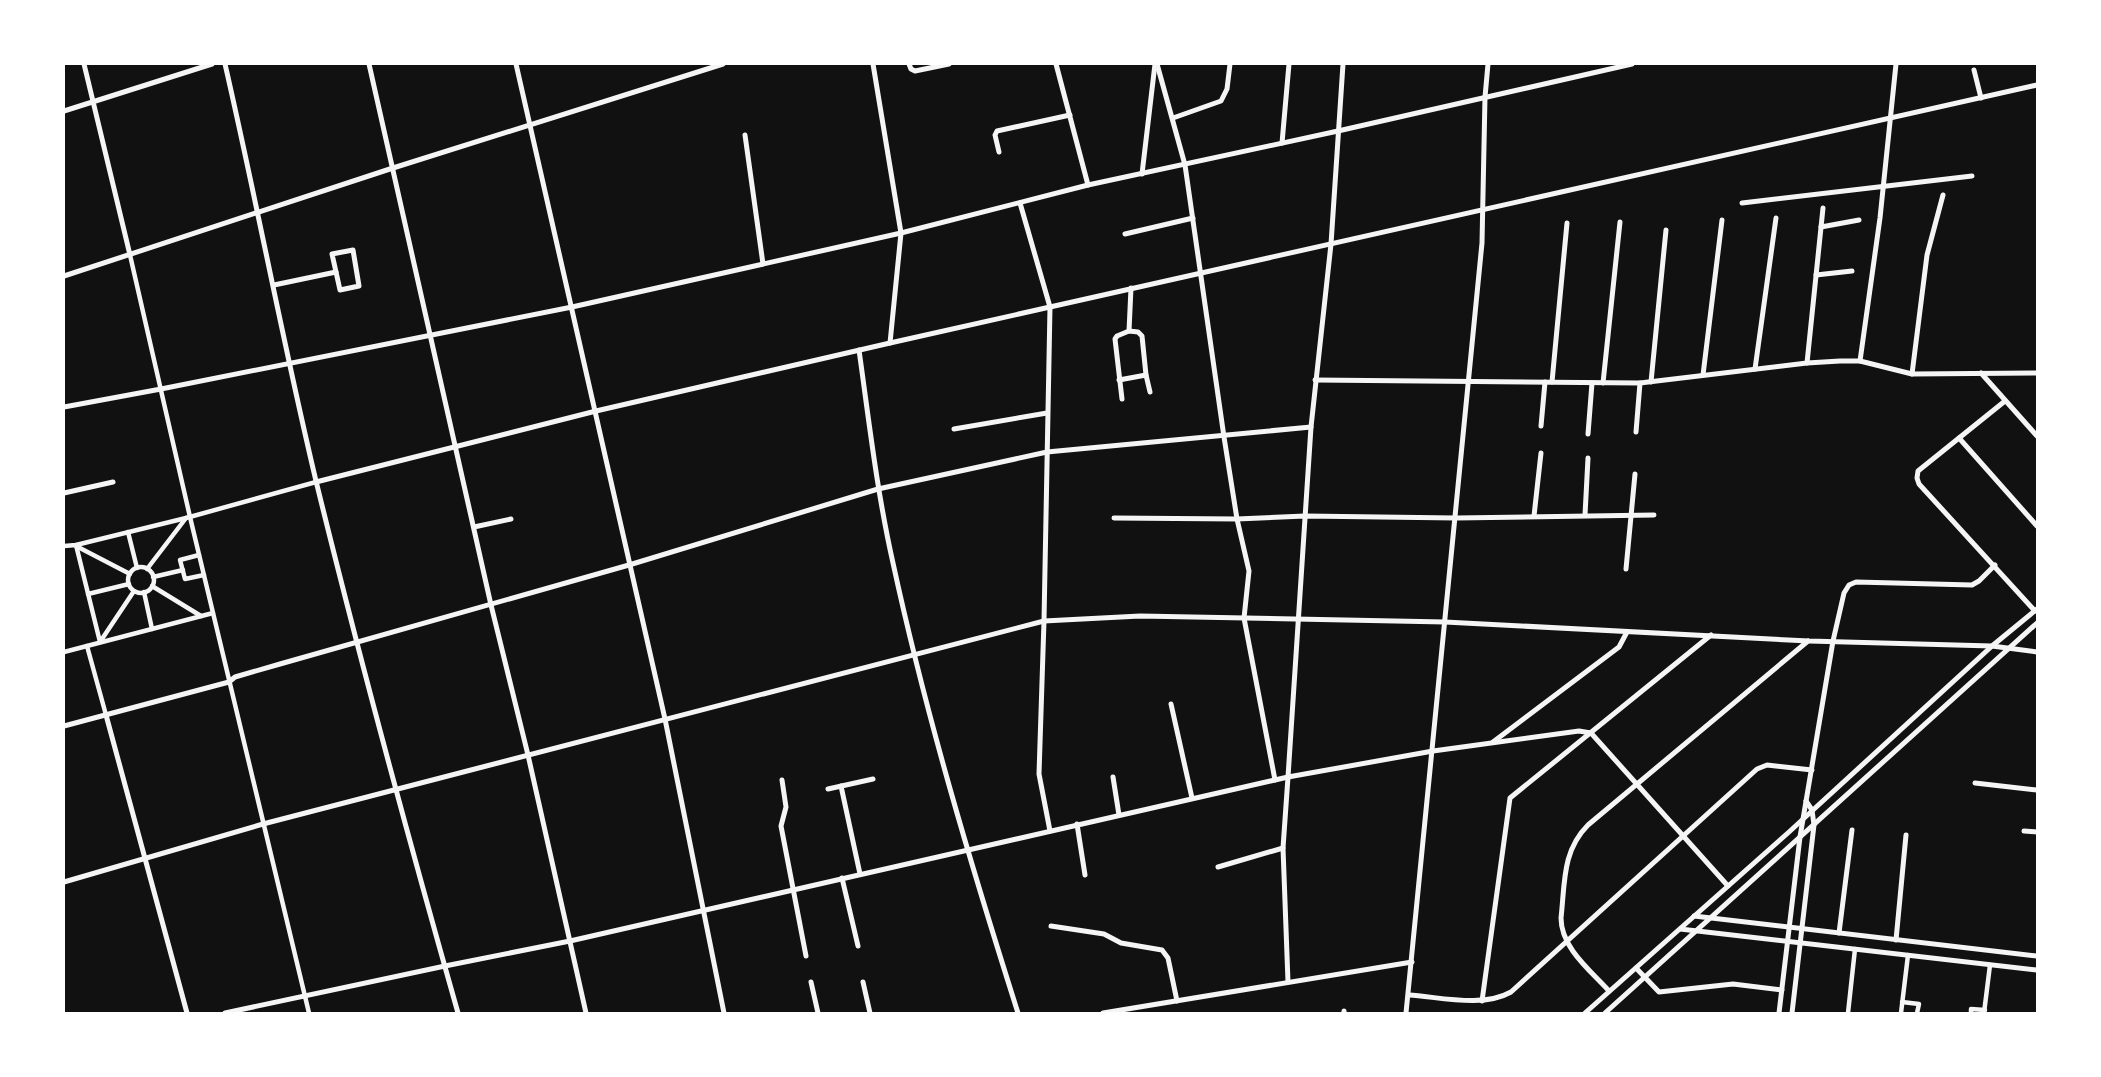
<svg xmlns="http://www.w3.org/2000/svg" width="2101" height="1077" font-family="'Open Sans',sans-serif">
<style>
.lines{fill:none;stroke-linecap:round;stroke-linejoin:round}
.pedestrian{stroke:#f5f5f5;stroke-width:4.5}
.minor{stroke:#f5f5f5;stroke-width:5}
</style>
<rect width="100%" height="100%" fill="#111"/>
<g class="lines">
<!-- pedestrian -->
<g class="pedestrian">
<polyline points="130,255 190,517 309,1013"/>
<polyline points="128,532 137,568"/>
<polyline points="76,545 100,642"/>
<polyline points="64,546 76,545 186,518 316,482"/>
<polyline points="76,546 130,574"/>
<polyline points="199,555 180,560 185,579 204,575"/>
<circle cx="141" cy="580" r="13"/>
<polyline points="147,569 186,518"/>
<polyline points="153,577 183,570"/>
<polyline points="152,586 201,616"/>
<polyline points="144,592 152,629"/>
<polyline points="88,594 129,584"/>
<polyline points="100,642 134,591"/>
<polyline points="87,646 106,715"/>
<polyline points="64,652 213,613"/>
<polyline points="1902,1002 1919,1004 1917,1013"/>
<polyline points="1848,1013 1855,949"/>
<polyline points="1901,1013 1908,955"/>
<polyline points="1971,1013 1971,1009 1985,1010"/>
<polyline points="1984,1013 1990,965"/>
</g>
<!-- minor -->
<g class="minor">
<polyline points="84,64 130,255"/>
<path d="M225,64C257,203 283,343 316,481C360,660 408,837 458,1013"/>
<polyline points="369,64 491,605 528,755 586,1013"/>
<polyline points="516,64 665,719 724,1013"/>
<polyline points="873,64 901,233 890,343"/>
<polyline points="909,64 911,69 915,71 949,64"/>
<polyline points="1056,64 1088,185"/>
<polyline points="1157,64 1185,165 1224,437 1237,519 1249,571 1244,618 1275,780"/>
<polyline points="1974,70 1981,98"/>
<polyline points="64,111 212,64"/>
<polyline points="1173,118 1221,101 1227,89 1230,64"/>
<polyline points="745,135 763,264"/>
<polyline points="1282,143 1289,64"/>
<polyline points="999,152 995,135 997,131 1070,115"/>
<polyline points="1142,174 1155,64"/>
<polyline points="1020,203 1050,307 1044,621 1039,774 1050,831"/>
<polyline points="1742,203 1972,176"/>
<polyline points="1821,227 1859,220"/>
<polyline points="1125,234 1193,218"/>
<polygon points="353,250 359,286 340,290 332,254"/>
<polyline points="1816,275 1852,271"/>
<polyline points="64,276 393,168 723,64"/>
<polyline points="274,285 336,272"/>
<polyline points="1129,331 1131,288"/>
<path d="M859,350C869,421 877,492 893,563C926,715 971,865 1018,1013"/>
<polyline points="1860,361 1880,218 1896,64"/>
<polyline points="1807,363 1823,208"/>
<polyline points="1755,369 1776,218"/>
<polyline points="1981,373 2037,436"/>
<polyline points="1912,374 1927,255 1943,195"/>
<polyline points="1703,375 1722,220"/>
<polyline points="1119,380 1146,375"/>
<polyline points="1315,380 1640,383 1807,363 1840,361 1860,361 1912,374 2037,373"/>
<polyline points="1552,382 1567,223"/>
<polyline points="1651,382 1666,230"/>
<polyline points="1603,383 1620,222"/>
<polyline points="1122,399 1115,339 1117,336 1129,331 1138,332 1142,336 1146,375 1150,392"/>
<polyline points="2005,401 1918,471 1917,478 1919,484 2035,611"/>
<polyline points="64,407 161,389 572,307 901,233 1088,185 1338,131 1632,64"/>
<polyline points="1541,426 1545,382"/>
<polyline points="954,429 1047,413"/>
<polyline points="1636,432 1640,383"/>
<polyline points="1588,434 1592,383"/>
<polyline points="1959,438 2037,526"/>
<polyline points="316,482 596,411 890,343 2037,85"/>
<polyline points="64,493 113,482"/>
<polyline points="1585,515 1588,458"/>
<polyline points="1534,516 1541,453"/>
<polyline points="1114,518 1237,519 1305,516 1456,518 1654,515"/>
<polyline points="474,527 511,519"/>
<polyline points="1626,569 1635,474"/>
<polyline points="1171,704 1192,798"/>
<polyline points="106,715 187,1013"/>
<polyline points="64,726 229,682 235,677 280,664 629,565 878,489 1047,452 1311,427"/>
<polyline points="1493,742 1619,647 1627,632"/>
<polyline points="1113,777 1119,815"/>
<polyline points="782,780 786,807 781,826 806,956"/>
<polyline points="1975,783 2037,790"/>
<polyline points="841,786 860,874"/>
<polyline points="828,789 873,779"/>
<polyline points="1077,824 1085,875"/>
<polyline points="2024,831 2037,832"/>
<polyline points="1218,867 1283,848"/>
<polyline points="842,878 858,946"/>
<polyline points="64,882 263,824 1044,621 1140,616 1445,622 1809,641 1992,646 2037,652"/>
<polyline points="1694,916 2037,956"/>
<polyline points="1051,926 1104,934 1121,943 1162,950 1168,958 1177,1001"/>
<polyline points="1680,929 2037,970"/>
<polyline points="1839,933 1852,830"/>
<polyline points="1896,940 1906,835"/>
<polyline points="1636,968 1659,992 1733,984 1782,990"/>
<polyline points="811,982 818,1013"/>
<polyline points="863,982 870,1013"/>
<polyline points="1288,982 1283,848 1288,777 1311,427 1331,244 1343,64"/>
<path d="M1609,991C1591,971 1561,948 1561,918C1565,883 1562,851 1588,825L1808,641"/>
<path d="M1409,995C1440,997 1483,1008 1511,992L1757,769L1767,765L1812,770"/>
<polyline points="1482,1001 1510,798 1711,635"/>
<polyline points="225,1013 445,966 570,941 1288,777 1433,751 1579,731 1591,733 1728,886"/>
<polyline points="1103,1013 1412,962"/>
<polyline points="1344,1013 1344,1011"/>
<polyline points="1406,1013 1482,243 1485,97 1488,64"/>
<polyline points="1585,1013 1789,832 1992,646 2037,609"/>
<polyline points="1605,1013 2037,623"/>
<polyline points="1779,1013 1800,837 1833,641 1844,593 1849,585 1856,582 1972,585 1979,581 1995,565"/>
<polyline points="1792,1013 1814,825 1812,810 1806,801"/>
</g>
</g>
<!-- border -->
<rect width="2101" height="1077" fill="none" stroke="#ffffff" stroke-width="130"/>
</svg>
